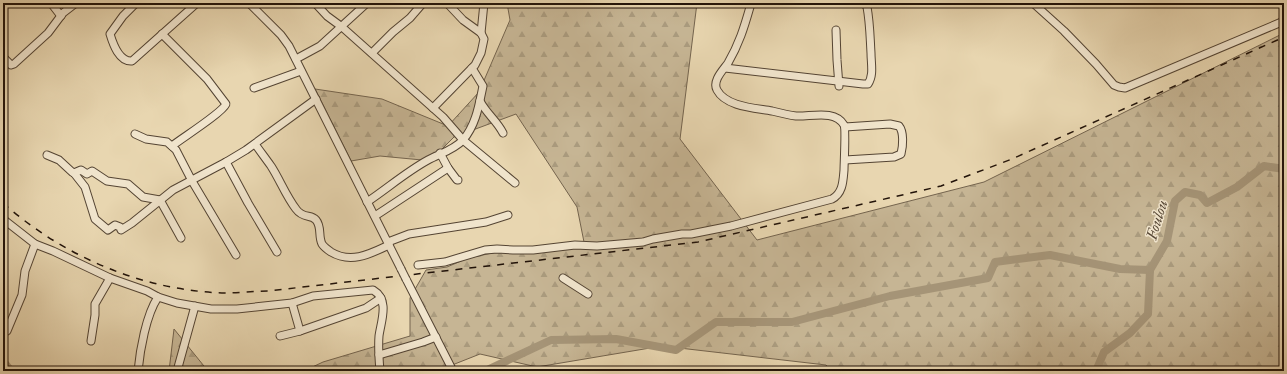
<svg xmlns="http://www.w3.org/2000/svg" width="1287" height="374" font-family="'IM FELL Great Primer',serif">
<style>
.forest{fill:url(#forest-firs);stroke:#74644e}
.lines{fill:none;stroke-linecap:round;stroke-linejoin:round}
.river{stroke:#a59477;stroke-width:8}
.minor-casing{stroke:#544433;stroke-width:9}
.minor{stroke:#f0e4cc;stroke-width:7}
.rail{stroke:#221309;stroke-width:1.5;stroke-dasharray:7 7;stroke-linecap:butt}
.minor-bridge-casing{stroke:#544433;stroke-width:9;stroke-linecap:butt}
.minor-bridge{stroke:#f0e4cc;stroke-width:7}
.labels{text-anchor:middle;stroke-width:3;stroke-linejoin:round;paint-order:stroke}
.water-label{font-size:15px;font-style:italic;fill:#564735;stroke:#f0e4cc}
</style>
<defs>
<pattern id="forest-firs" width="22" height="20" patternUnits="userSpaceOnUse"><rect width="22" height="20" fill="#c6b594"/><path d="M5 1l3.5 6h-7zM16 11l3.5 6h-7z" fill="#aa9b7e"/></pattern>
</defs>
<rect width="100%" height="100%" fill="#e8d6b0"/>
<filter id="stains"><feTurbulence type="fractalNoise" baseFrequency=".005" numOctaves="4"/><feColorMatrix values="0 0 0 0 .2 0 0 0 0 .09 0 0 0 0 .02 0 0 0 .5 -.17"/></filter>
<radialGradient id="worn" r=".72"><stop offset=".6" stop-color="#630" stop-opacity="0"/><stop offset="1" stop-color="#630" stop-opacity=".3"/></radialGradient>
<!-- forest -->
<g class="forest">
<polygon points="507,3 697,3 680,139 757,240 984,182 1284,33 1284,370 1280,371 831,371 826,365 662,346 537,367 480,354 437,371 304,371 323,362 410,336 410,298 426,270 447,267 468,258 507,250 584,242 577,207 516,114 454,137 439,152 422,160 380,156 351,161 315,89 382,99 448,126 479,92 510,20"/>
<polygon points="174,329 208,371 169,371"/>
</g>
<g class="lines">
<!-- river -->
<g class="river">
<polyline points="3,361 11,371"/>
<polyline points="485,371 551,340 616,339 676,350 716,322 792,322 890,296 988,278 995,262 1050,255 1120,269 1150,270"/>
<polyline points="1096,371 1104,352 1130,333 1148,314 1150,270 1167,241 1175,201 1185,192 1200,195 1207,203 1237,187 1264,166 1284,169"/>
</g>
<defs>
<g id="minor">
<polyline points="51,3 61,16"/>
<path d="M136,3L123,16L110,34C113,44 119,62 132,61L197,3"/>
<polyline points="249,3 281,35 289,46 401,269"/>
<polyline points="315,3 327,16 342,27 443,117 463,140 515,183"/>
<polyline points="1033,3 1064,31 1096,64 1114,85 1119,87 1125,88 1284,21"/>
<polyline points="836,30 837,60 839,86"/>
<polyline points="481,33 484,3"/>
<path d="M162,34L207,79L226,104C222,113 182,138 172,146"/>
<polyline points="372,53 393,32 410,18 423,3"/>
<polyline points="3,57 11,65 14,64 48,33 63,13 76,3"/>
<polyline points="296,59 320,46 367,3"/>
<path d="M725,68L863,84H868C874,75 871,64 871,53C870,37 870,23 867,7L864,3"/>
<polyline points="254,88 301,71"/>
<path d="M480,101C486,113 497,121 503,133"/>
<polyline points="433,108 475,65 481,53 484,39 481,33 463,20 447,3"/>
<path d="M845,127L890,124L899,126C904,132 903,146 901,154L894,157L845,160"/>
<polyline points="135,134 146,139 167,142 176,150 192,181 236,255"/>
<path d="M255,144C260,151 266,159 271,166C280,180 286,196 296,209C303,219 311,214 316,220C322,227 318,236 322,244C324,247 328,250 331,252C351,264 370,254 389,245"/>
<polyline points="440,153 448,168 457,180 458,180"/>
<polyline points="47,155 59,160 72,172 74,173 81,170 87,174 92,171 107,181 128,184 143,197 160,200 181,238"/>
<polyline points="226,162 248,203 277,252"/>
<polyline points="74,173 85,187 95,219 108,230 115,225 120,227 121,230 132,223 173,190 226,162 246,150 316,99"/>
<path d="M367,202C388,188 406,172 428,160C439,154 454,150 463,140C476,125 479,105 483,86L472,68"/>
<polyline points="375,216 448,168"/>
<path d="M3,219L35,244L53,251L110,278L147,291L158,297L177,303L211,309H237L292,303L313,296L373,290C390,300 381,321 379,336C378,348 379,359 380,371"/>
<polyline points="388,242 409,234 486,222 508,215"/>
<path d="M418,265L445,262L485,250L497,249L513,250H533L575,245L597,246L643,242L653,239L682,234H691L731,226L832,199C843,193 843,181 844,170C844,164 846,129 844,125C835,109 810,117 796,116C788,115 780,113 772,111C756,108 726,107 717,90C712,81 723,70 728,63C739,44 744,28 750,7V3"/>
<polyline points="563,278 588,294"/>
<polyline points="406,279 453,371"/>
<polyline points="292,303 300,331"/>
<polyline points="7,331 22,295 25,271 35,244"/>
<polyline points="280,336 300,331 366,308 381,298"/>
<polyline points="91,341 95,315 95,304 110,278"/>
<polyline points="379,355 423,342 436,337"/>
<path d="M138,371C140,350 146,315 158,297"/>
<polyline points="177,371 195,306"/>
</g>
</defs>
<!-- minor casing -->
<use href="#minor" class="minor-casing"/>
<!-- minor -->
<use href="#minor" class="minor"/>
<!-- rail -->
<path class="rail" d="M3,203C64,257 144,291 225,293C239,293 254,291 268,291L698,242L941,186L1012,159L1284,37"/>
<defs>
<polyline id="minor-bridge" points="401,269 406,279"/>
</defs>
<!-- minor-bridge casing -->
<use href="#minor-bridge" class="minor-bridge-casing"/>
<!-- minor-bridge -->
<use href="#minor-bridge" class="minor-bridge"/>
</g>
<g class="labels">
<!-- water labels -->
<g class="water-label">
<text transform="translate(1157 220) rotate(-73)" y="5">Foulou</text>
</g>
</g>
<!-- margin -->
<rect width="1287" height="374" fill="none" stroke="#e8d6b0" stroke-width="16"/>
<rect x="4" y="4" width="1279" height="366" fill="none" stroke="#221309" stroke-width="2"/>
<rect x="8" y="8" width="1271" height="358" fill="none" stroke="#221309"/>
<rect width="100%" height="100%" filter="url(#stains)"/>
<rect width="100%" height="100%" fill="url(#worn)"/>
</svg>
